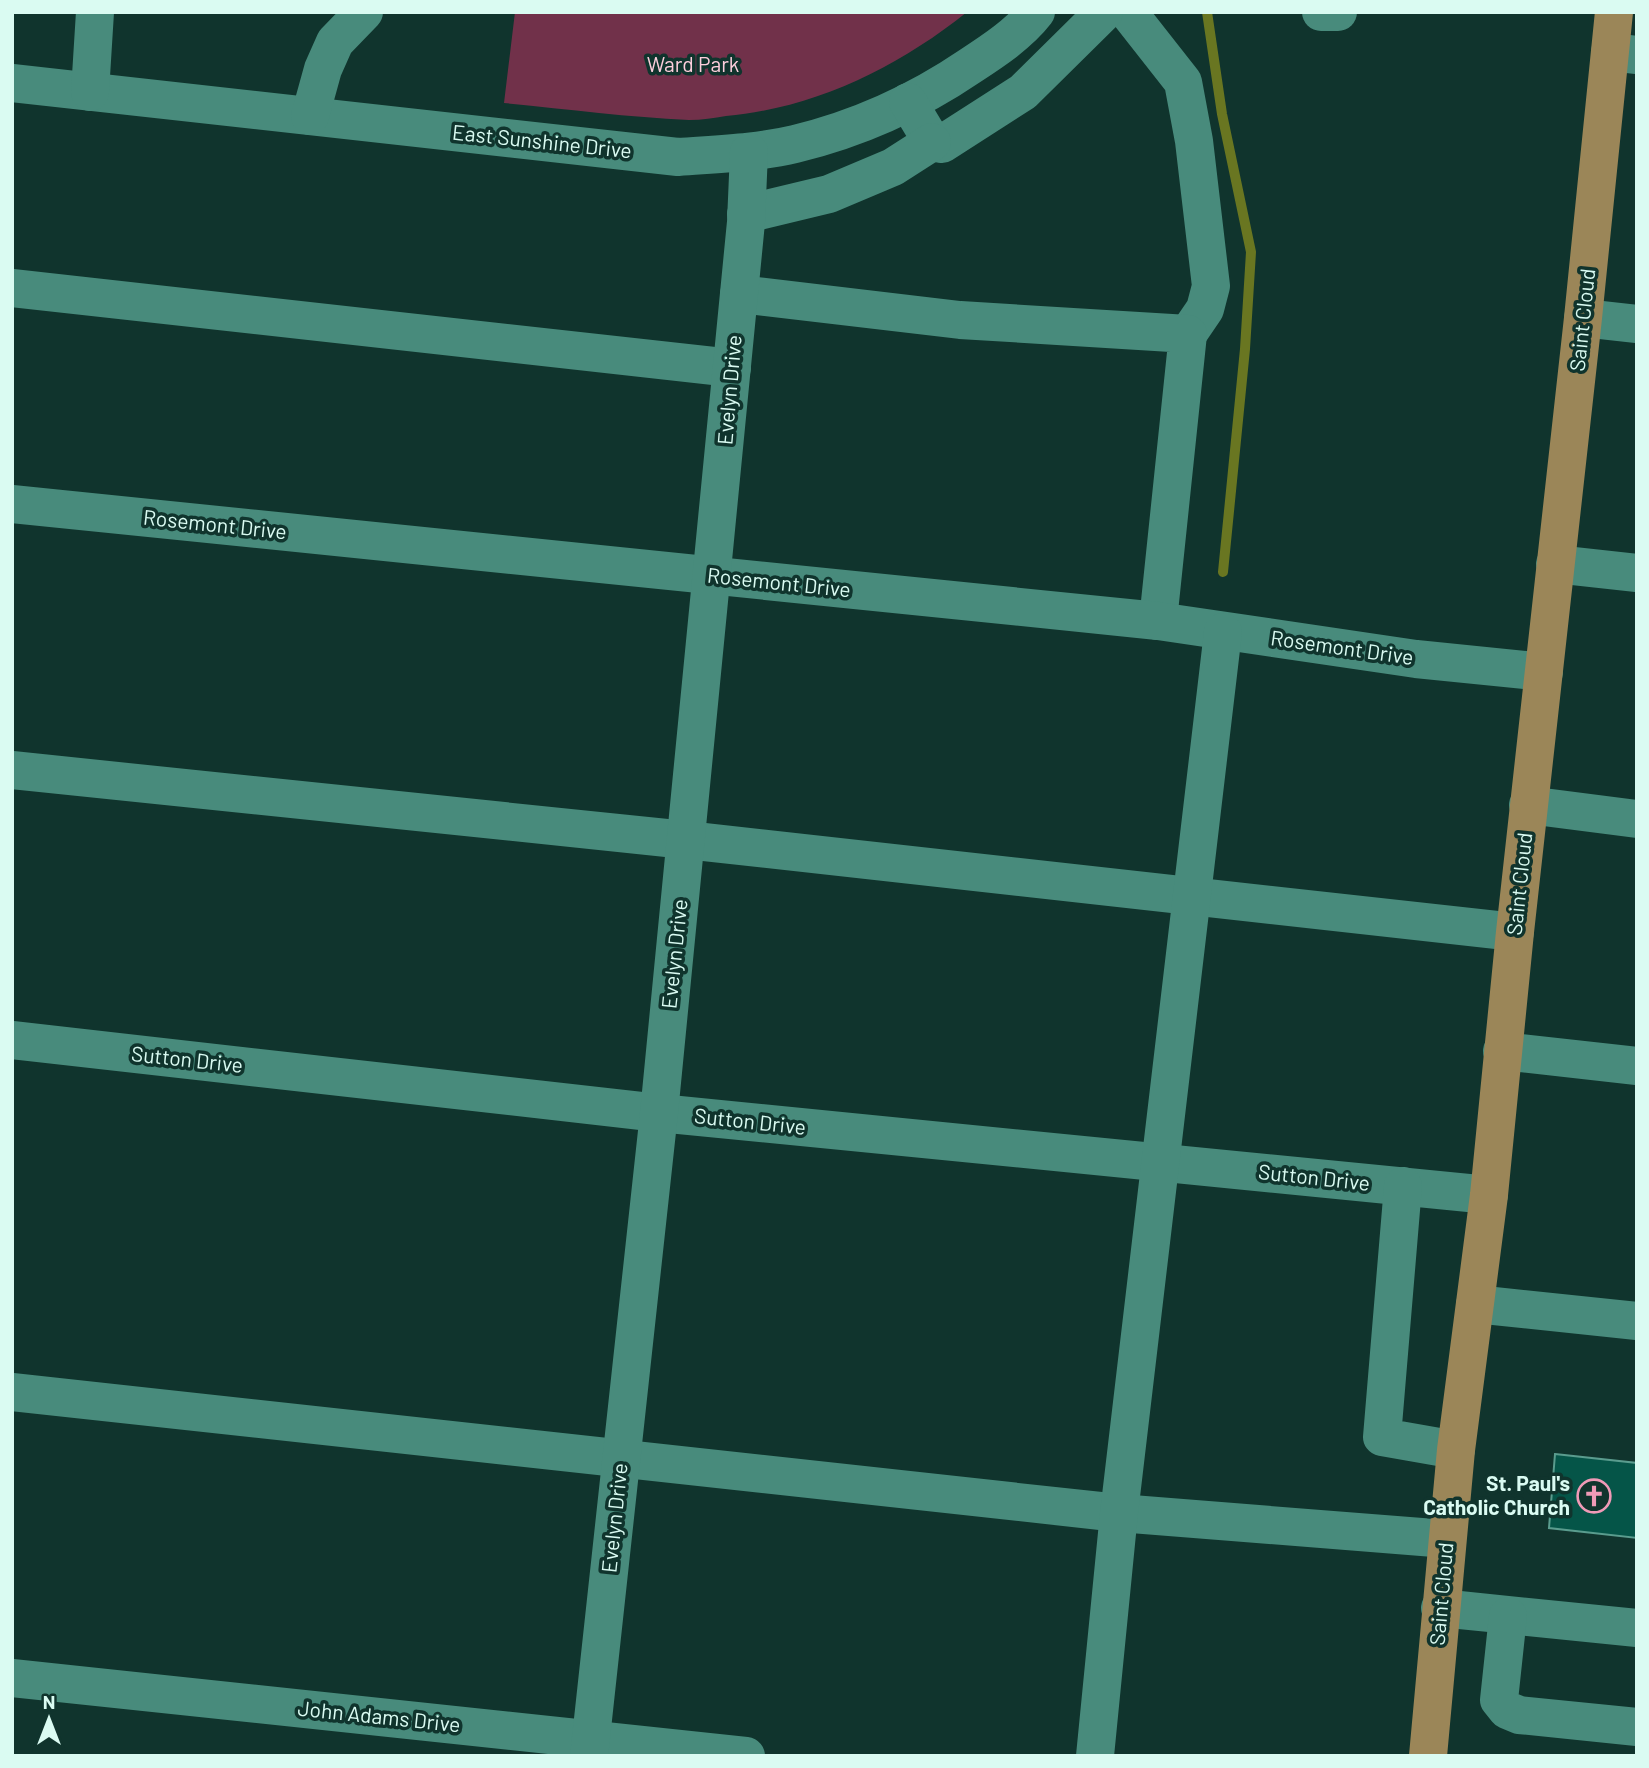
<svg xmlns="http://www.w3.org/2000/svg" width="1649" height="1768" font-family="Barlow,sans-serif">
<style>
.green{fill:#71314a}
.lines{fill:none;stroke-linecap:round;stroke-linejoin:round}
.stream{stroke:#697621;stroke-width:10}
.building{fill:#055548;stroke:#5a9c8e;stroke-width:2}
.minor{stroke:#488b7c;stroke-width:38}
.major{stroke:#9b8658;stroke-width:38}
.labels{text-anchor:middle;stroke-width:7;stroke-linejoin:round;paint-order:stroke}
.park-label{font-size:21px;fill:#fdcedc;stroke:#10342d}
.street-label{font-size:21px;fill:#dafbf2;stroke:#10342d}
.poi-label{font-size:21px;font-weight:bold;fill:#dafbf2;stroke:#10342d;text-anchor:end}
</style>
<rect width="100%" height="100%" fill="#10342d"/>
<!-- green -->
<path class="green" d="M515,12H967C897,68 815,108 726,116C714,118 702,120 689,120C628,117 566,109 504,103Z"/>
<g class="lines">
<!-- stream -->
<polyline class="stream" points="1207,12 1222,114 1251,252 1245,349 1223,572"/>
</g>
<!-- building -->
<polygon class="building" points="1555,1454 1637,1463 1637,1538 1549,1528"/>
<g class="lines">
<!-- minor -->
<g class="minor">
<polyline points="1128,12 1183,82 1194,141 1211,286 1205,309 1188,334"/>
<polyline points="1321,12 1338,12"/>
<polyline points="1610,52 1637,55"/>
<path d="M12,83L678,157C717,154 757,153 795,144C857,129 917,102 970,66C993,51 1019,34 1036,12"/>
<polyline points="90,92 95,12"/>
<polyline points="908,102 932,142 942,144 1023,92 1104,12"/>
<polyline points="310,116 323,69 335,42 364,12"/>
<polyline points="746,214 829,194 893,167 932,142"/>
<polyline points="12,288 732,368"/>
<polyline points="739,294 960,320 1188,334 1158,621"/>
<polyline points="1583,318 1637,324"/>
<polyline points="12,504 1158,621 1416,659 1544,672"/>
<polyline points="1555,564 1637,573"/>
<polyline points="12,770 686,840 1515,932"/>
<polyline points="1528,805 1637,819"/>
<polyline points="12,1040 659,1113 1489,1195"/>
<polyline points="1502,1051 1637,1066"/>
<polyline points="1403,1186 1382,1437 1456,1450"/>
<polyline points="1475,1304 1637,1321"/>
<polyline points="12,1392 1119,1513 1447,1539"/>
<polyline points="1440,1608 1637,1628"/>
<polyline points="1508,1616 1499,1700 1507,1710 1519,1715 1637,1727"/>
<polyline points="12,1678 746,1756"/>
<polyline points="589,1756 659,1113 746,222 749,152"/>
<polyline points="1095,1756 1119,1513 1223,632"/>
</g>
<!-- major -->
<polyline class="major" points="1428,1756 1456,1450 1489,1195 1515,932 1583,318 1614,12"/>
</g>
<!-- icons -->
<defs>
<symbol id="church-ring" viewBox="-11 -11 22 22"><circle r="9.5" fill="#10342d" stroke="#f09ab7" stroke-width="1.5"/><path d="M-1.2-6h2.4v3.5h3.3v2.4h-3.3V6h-2.4V-.1h-3.3v-2.4h3.3Z" fill="#f09ab7"/></symbol>
</defs>
<g fill-rule="evenodd">
<use href="#church-ring" x="1575" y="1477" width="38" height="38"/>
</g>
<g class="labels">
<!-- park labels -->
<g class="park-label">
<text x="693" y="72">Ward Park</text>
</g>
<!-- street labels -->
<g class="street-label">
<text transform="translate(542 142) rotate(6)" y="7">East Sunshine Drive</text>
<text transform="translate(1583 320) rotate(-84)" y="7">Saint Cloud</text>
<text transform="translate(730 390) rotate(-85)" y="7">Evelyn Drive</text>
<text transform="translate(215 525) rotate(6)" y="7">Rosemont Drive</text>
<text transform="translate(779 583) rotate(6)" y="7">Rosemont Drive</text>
<text transform="translate(1342 648) rotate(8)" y="7">Rosemont Drive</text>
<text transform="translate(1520 884) rotate(-84)" y="7">Saint Cloud</text>
<text transform="translate(675 954) rotate(-84)" y="7">Evelyn Drive</text>
<text transform="translate(187 1060) rotate(6)" y="7">Sutton Drive</text>
<text transform="translate(750 1122) rotate(6)" y="7">Sutton Drive</text>
<text transform="translate(1314 1178) rotate(6)" y="7">Sutton Drive</text>
<text transform="translate(615 1518) rotate(-84)" y="7">Evelyn Drive</text>
<text transform="translate(1442 1594) rotate(-85)" y="7">Saint Cloud</text>
<text transform="translate(379 1717) rotate(6)" y="7">John Adams Drive</text>
</g>
<!-- poi labels -->
<g class="poi-label">
<text x="1570" y="1491">St. Paul's<tspan x="1570" dy="24">Catholic Church</tspan></text>
</g>
</g>
<!-- border -->
<rect width="1649" height="1768" fill="none" stroke="#dafbf2" stroke-width="28"/>
<!-- north arrow -->
<g transform="translate(49 1719)" stroke="#10342d" stroke-width="5" paint-order="stroke">
<path d="M0-5L12 26L0 18L-12 26Z" fill="#dafbf2"/>
<text y="-10" font-size="19" font-weight="bold" text-anchor="middle" fill="#dafbf2">N</text>
</g>
</svg>
